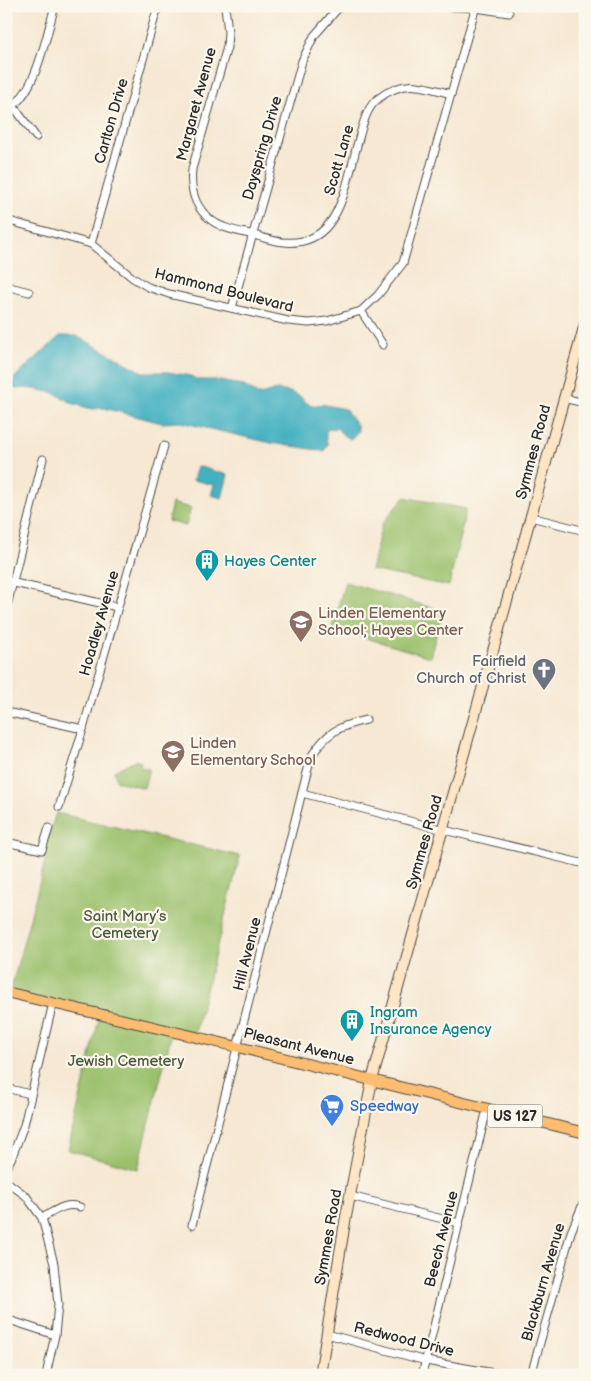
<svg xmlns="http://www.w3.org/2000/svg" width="591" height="1381" font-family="'Balsamiq Sans',sans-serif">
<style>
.green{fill:#9ac06b;stroke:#62764b}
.water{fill:#43b0c1;stroke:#376e76}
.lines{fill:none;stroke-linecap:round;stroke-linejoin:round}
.street-casing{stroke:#494744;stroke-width:9}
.secondary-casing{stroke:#494744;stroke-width:12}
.primary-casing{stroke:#494744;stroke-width:12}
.street{stroke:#fff;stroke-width:7}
.secondary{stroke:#fee5c5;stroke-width:10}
.primary{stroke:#fcbd6f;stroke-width:10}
.labels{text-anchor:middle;stroke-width:4.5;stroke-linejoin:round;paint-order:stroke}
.shield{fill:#fbf7ec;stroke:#696865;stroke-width:1}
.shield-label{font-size:14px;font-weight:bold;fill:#2b2b2b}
.street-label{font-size:15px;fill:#2b2b2b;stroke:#fbf7ec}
.culture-label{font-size:15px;fill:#0d838f;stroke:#fbf7ec;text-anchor:start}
.education-label{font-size:15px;fill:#785e54;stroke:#fbf7ec;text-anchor:start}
.worship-label{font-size:15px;fill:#5b616d;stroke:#fbf7ec;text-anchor:end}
.park-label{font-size:15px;fill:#4c583e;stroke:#fbf7ec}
.shop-label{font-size:15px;fill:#366cbe;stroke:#fbf7ec;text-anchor:start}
</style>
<rect width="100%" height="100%" fill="#fbf7ec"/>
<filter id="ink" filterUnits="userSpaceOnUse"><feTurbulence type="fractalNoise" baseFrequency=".02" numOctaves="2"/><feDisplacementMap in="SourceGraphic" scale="10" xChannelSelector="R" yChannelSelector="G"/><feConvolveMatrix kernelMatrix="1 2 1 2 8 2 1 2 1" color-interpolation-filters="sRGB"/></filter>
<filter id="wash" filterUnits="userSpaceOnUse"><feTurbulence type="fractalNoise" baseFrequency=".0096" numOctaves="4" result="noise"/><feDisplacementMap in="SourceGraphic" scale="20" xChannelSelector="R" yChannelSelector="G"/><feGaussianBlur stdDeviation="1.12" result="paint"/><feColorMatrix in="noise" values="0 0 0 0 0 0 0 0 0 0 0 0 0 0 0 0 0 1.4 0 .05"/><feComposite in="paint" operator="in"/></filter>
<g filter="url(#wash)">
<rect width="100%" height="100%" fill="#f6e8d3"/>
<!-- green -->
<g class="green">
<polygon points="404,497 466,509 449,586 371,570 382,524"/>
<polygon points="172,503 191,508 186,526 168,521"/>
<polygon points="345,582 443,611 430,657 332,628"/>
<polygon points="135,760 141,762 140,767 149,769 144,788 117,781 114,771"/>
<polygon points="56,813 240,856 194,1037 172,1032 138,1169 68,1150 100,1014 10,993 47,854 44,850"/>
</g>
<!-- water -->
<g class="water">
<polygon points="60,336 77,336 143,372 168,372 191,376 197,380 215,380 242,385 260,395 277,390 290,392 301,397 307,403 313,406 321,404 345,409 357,425 358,431 351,439 343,435 337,428 326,430 326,440 328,444 324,451 271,443 180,422 162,423 104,408 92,409 74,404 52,392 26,388 16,389 12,387 15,377"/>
<polygon points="197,466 228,475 222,498 211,495 214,485 193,480"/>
</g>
</g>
<g filter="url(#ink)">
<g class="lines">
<defs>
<g id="street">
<path d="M225,6L228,32L227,47L192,169C190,188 194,207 211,220C225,231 247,232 264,238C339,261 344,191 359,138C363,124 367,106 379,98C405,78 423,86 451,94"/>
<polyline points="437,6 476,8 509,13"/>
<polyline points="14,107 36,137"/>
<path d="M6,110C36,97 46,35 55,6"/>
<polyline points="6,220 91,244 133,278 148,287 169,294 288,321 309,323 327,321 361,311 378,295 403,263 476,6"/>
<polyline points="91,244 158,6"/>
<polyline points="6,286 29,292"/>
<polyline points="232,308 302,61 314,36 340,6"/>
<polyline points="361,311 383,345"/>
<polyline points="563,398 585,403"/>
<polyline points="531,517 585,531"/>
<polyline points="6,581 117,607"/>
<polyline points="6,610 43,459"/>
<polyline points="6,712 83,729"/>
<polyline points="302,793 444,830 585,864"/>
<polyline points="59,807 83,729 164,446"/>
<polyline points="6,842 42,850 49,828"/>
<polyline points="6,1088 30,1094"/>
<polyline points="6,1168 12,1157 24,1125 53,1003"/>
<polyline points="6,1181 26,1196 42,1218 54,1264 58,1305 55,1335 46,1375"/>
<polyline points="350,1196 459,1223"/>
<path d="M42,1218C55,1211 65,1202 80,1207"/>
<path d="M192,1225L311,757C326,733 338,726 366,720"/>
<polyline points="6,1319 55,1335"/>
<polyline points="327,1334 426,1361 505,1375"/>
<polyline points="422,1375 487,1109"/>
<polyline points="531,1375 571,1232 585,1199"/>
</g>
<polyline id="secondary" points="320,1375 345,1222 372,1080 585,324"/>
<polyline id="primary" points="6,992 238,1047 585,1133"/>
</defs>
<!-- street casing -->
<use href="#street" class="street-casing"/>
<!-- secondary casing -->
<use href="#secondary" class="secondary-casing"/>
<!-- primary casing -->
<use href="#primary" class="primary-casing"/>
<!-- street -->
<use href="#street" class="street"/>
<!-- secondary -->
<use href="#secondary" class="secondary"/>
<!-- primary -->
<use href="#primary" class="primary"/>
</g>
</g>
<!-- icons -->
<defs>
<symbol id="building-pin" viewBox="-11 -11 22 30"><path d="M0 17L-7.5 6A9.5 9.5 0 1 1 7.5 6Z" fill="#0f9aa8" stroke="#fbf7ec"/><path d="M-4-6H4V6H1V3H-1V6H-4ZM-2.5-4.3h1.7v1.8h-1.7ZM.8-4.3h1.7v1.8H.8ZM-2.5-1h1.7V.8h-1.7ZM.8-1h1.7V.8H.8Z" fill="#fff"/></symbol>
<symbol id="school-pin" viewBox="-11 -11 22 30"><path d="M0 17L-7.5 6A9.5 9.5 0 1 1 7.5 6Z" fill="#8d6e63" stroke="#fbf7ec"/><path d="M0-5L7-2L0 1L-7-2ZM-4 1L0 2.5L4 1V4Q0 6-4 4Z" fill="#fff"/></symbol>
<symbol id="church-pin" viewBox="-11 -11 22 30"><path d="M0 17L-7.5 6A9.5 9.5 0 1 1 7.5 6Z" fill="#6b7280" stroke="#fbf7ec"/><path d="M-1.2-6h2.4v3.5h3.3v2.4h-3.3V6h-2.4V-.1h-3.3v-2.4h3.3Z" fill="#fff"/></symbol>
<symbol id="supermarket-pin" viewBox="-11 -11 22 30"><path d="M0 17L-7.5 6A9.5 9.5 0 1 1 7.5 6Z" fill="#3f7fe0" stroke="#fbf7ec"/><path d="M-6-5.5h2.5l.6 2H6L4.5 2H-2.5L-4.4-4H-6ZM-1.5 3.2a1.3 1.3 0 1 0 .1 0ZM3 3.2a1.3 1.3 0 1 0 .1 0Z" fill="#fff"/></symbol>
</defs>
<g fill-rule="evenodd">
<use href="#building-pin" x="193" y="547" width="28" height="38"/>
<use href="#school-pin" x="287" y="608" width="28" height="38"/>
<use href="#church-pin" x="530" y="656" width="28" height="38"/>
<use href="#school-pin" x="159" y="738" width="28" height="38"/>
<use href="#building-pin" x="338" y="1007" width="28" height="38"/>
<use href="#supermarket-pin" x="318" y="1092" width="28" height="38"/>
</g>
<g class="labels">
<!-- shield labels -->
<rect class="shield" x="487.5" y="1104.5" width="55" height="23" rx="4"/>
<g class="shield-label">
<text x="515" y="1121">US 127</text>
</g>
<!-- street labels -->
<g class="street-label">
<text transform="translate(196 104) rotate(-75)" y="5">Margaret Avenue</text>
<text transform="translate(111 121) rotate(-74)" y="5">Carlton Drive</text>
<text transform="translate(262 148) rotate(-74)" y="5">Dayspring Drive</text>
<text transform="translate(339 160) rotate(-74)" y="5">Scott Lane</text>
<text transform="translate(224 290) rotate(14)" y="5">Hammond Boulevard</text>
<text transform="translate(533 452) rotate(-75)" y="5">Symmes Road</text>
<text transform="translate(99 623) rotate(-74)" y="5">Hoadley Avenue</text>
<text transform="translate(424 842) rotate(-74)" y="5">Symmes Road</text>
<text transform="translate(247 954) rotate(-76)" y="5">Hill Avenue</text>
<text transform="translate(299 1046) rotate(14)" y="5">Pleasant Avenue</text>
<text transform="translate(328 1237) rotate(-80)" y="5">Symmes Road</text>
<text transform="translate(441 1239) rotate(-76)" y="5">Beech Avenue</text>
<text transform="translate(543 1282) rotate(-74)" y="5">Blackburn Avenue</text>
<text transform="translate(404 1339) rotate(14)" y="5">Redwood Drive</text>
</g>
<!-- culture labels -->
<g class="culture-label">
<text x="224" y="566">Hayes Center</text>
<text x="370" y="1017">Ingram<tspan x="370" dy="17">Insurance Agency</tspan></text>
</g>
<!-- education labels -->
<g class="education-label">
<text x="318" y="618">Linden Elementary<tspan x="318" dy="17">School; Hayes Center</tspan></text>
<text x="190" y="748">Linden<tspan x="190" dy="17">Elementary School</tspan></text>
</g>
<!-- worship labels -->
<g class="worship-label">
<text x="526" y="666">Fairfield<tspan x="526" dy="17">Church of Christ</tspan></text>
</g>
<!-- park labels -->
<g class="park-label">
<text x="125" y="921">Saint Mary’s<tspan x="125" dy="17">Cemetery</tspan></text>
<text x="126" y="1066">Jewish Cemetery</text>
</g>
<!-- shop labels -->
<g class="shop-label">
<text x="350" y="1111">Speedway</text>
</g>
</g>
<!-- margin -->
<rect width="591" height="1381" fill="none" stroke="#fbf7ec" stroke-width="25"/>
</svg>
